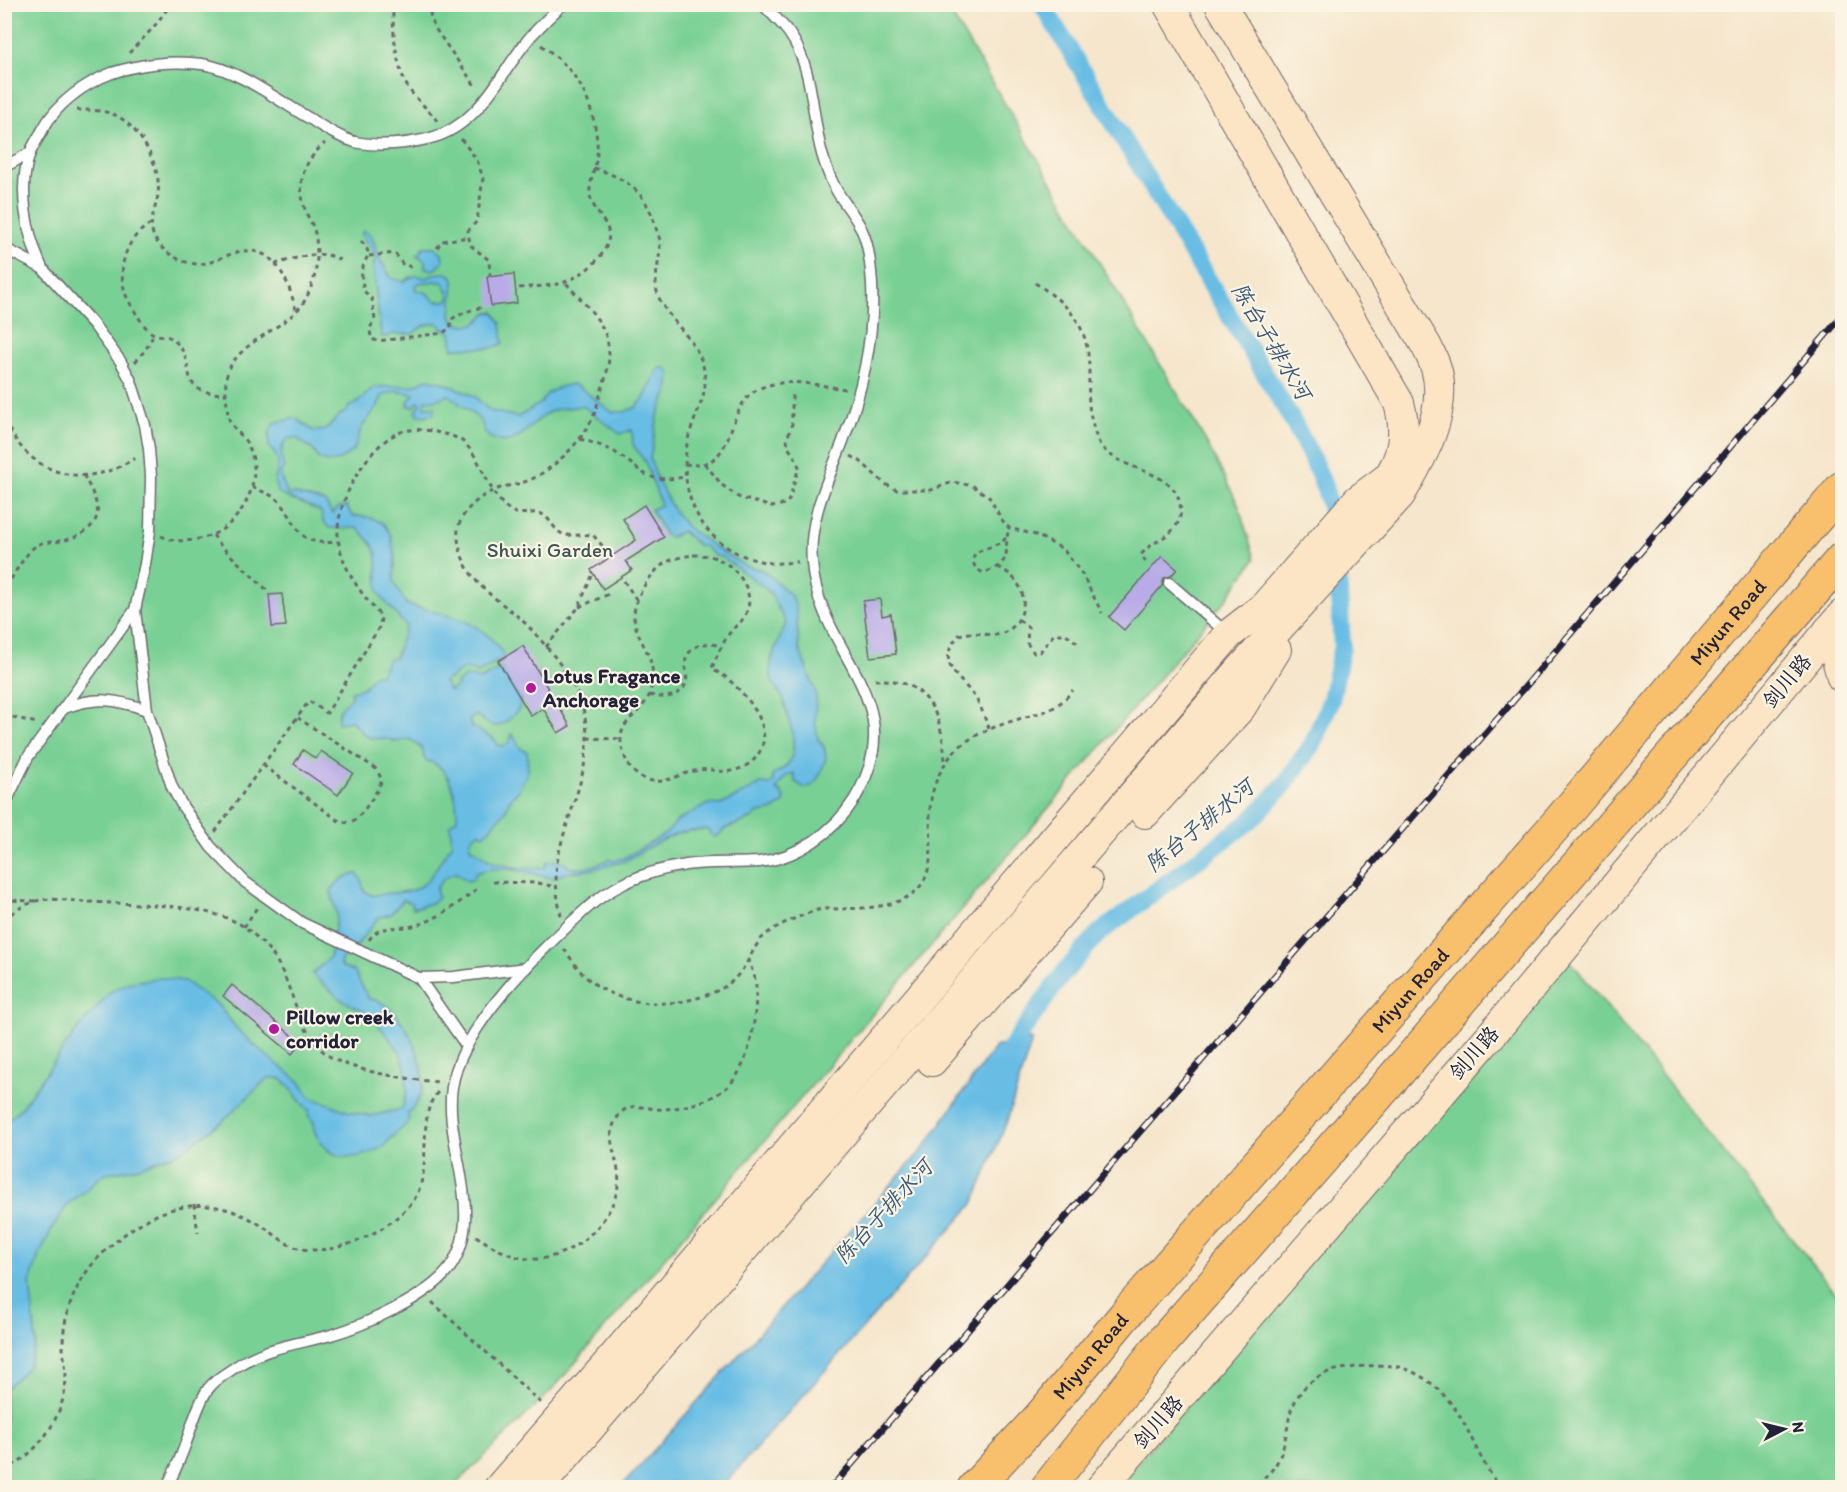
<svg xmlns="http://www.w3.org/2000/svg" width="1847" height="1492" font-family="Itim,'LXGW WenKai TC',sans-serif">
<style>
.green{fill:#79d094;stroke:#4e7968;stroke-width:1.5}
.water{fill:#68bde5;stroke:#457090;stroke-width:1.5;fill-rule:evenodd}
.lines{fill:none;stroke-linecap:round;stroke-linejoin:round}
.canal{stroke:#68bde5;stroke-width:18}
.building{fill:#b8abe7}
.lane-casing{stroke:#6c676e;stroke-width:13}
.secondary-casing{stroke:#6c676e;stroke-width:32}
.highway-casing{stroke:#6c676e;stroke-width:35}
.path{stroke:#6c676e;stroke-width:3;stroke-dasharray:4.5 4.5;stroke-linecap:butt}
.lane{stroke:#fff;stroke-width:10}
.secondary{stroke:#fce5c4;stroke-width:30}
.highway{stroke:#f8bf6c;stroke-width:33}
.rail-casing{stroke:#22223b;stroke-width:7}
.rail{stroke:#fcf5e5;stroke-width:4.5;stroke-dasharray:14;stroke-linecap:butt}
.poi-dot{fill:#b5179e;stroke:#fcf5e5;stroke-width:2}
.labels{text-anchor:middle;stroke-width:4.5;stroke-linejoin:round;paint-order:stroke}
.park-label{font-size:21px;fill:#3c5656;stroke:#fcf5e5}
.street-label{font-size:21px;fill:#22223b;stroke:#fcf5e5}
.poi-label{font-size:21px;font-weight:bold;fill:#22223b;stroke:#fcf5e5;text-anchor:start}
.water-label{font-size:22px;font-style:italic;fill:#3a5876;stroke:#fcf5e5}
</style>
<rect width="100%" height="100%" fill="#fcf5e5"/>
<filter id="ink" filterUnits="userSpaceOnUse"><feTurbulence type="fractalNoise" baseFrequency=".0167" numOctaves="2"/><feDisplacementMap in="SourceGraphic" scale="12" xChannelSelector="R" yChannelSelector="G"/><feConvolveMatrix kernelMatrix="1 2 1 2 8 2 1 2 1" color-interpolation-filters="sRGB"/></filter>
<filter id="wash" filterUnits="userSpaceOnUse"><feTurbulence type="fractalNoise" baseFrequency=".008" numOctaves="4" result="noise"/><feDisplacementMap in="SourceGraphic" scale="24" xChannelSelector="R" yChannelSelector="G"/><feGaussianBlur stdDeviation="1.35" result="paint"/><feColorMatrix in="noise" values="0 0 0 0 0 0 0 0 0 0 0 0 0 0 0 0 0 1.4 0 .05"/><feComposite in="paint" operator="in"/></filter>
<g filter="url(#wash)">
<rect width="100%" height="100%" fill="#f5e6cc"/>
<!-- green -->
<g class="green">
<polygon points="5,5 946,5 1207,443 1238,504 1255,559 1225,601 553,1389 453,1487 5,1488"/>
<polygon points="1569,959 1842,1301 1842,1487 1116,1488"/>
</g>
<!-- water -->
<g class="water">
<path d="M363,231C376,235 375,250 380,260C384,266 388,272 391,278L404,282C410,276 418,274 425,278C435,275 444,269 453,277L454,281L451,315L456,324C471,326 477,326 486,313L494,312L501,323L503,343C489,353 469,345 453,349L451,332L443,329L438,323C428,323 420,326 413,334H394L386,337L381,336L373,268L375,259L372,249L361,235ZM435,281L444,283L450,297L446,301H435L427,293L416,290L415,286L419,283Z"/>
<polygon points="423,247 434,247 442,253 443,261 441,265 438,265 438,268 433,270 425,268 425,260 415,255 419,255"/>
<path d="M659,368H666L670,374L668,391L658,415L650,459L658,482L674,511L688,528L719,550L745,566L763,570L790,594L796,607L799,648L816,693L815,723L818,739L824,747L826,758L820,775L813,785L805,788L795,782L794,773L785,777L776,790L782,793V796L785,798L783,804L771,811L758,813L751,819L724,829L718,836L713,837L707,829L679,833L658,842L625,861L594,869L566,873L553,878C529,873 500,863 476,873L472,880L467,881L457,873C446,874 442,880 436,889L438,897L432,903L413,908L411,903L403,900L391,914L378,918L357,945L356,953L344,955L340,963L342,967L354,971L368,998C374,1000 381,1001 386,1005C407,1020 430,1069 421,1094C419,1101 413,1108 408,1113L409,1120C403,1131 389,1136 385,1146C378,1148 374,1152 367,1154C349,1160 331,1158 320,1141C316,1135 313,1131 314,1123L308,1115L309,1111C306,1107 302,1104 299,1100C291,1089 285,1075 268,1078L223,1121L180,1152L139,1167L103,1174L84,1192L68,1204L52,1229L38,1258L30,1283L36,1343L28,1367L5,1389V1123L21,1108L73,1035L110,992L127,983L160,978L184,981L217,1004L238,1030L262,1052L299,1081L310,1097L350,1112L371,1116L402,1109L407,1092L405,1067L400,1052L372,1016L340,999L312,974L330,957L337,915L331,891C338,881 345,875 357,874L361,879L364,891L373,896C386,891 402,895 415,889C433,882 439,859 452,845L450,824L457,819C457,796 451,766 425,760L422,749L410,739L395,742C388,736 379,740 371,738C363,736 357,728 352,721L338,723C337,710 341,705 351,698V691L363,688L375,674L381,675L388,659L395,658L406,626L382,598L378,591L377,555L372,544L358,528H329L323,521L321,512C312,506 281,497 278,492C268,476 289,466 269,447V433L274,423L295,418L314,431L325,430L341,414L347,412L349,406L356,404L374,387L412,386L427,379L442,382L474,396L490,411L518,417L541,403L548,393L560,387L572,384L579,387L612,412H624L635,408L643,400ZM396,391L414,394L409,400L408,405L413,407L419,401L420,404L416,412C421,418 428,416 434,413L435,407H425L426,400H435L449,395C459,405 473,411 481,422C485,428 483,433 489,437C516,454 530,421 551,411C562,407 572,408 583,406L620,434L632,430L633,445L646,463L661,505L651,509L665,535L671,537L682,531L699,546H704L715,556L722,557L764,587L770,593L786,623C781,639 767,658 771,676C772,685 778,689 782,697C785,700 784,706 786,710C793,733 803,764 773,774V782L770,785L761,784L721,805L708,804L678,820L667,833L626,857L613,861L609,859C598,866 580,871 567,867L566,863L550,860L547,862L545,868C528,869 502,868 487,859C481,855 477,851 470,848V840L478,832L484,835L505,812L510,800L518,791L528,772L527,751L521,749L512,734L509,743L503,746L498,745L494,739L471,726L469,720L477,715C489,726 497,731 509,719C515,714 521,710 520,700C518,689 508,676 502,667L480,680L467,676L456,683L457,686L450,691L444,682L465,668L478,673L505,657C482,616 445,617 406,604L394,583L395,556L391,535L383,523L371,518L358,516L353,517L346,506L336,509L332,514L325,502L294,494L288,495L281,478V471L284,467C280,457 280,447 287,439L296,438L313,450L318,458L327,462L340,460L354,450L361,428L377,407L383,395Z"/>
<polygon points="1032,1040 1006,1124 973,1204 722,1487 621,1487 923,1149 995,1047"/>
</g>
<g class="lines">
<!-- canal -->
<g class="canal">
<path d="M1042,4L1290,416C1310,454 1330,487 1334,531"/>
<polyline points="1004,1065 1011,1047 1062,975 1098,934 1250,821 1285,784 1313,743 1331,700 1342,646 1337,559"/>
</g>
</g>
<g id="blocks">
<!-- building -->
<g class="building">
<polygon points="514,274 517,303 491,306 487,277"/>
<polygon points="644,505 664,537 626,561 632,570 603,589 591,570 636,540 623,519"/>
<polygon points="1162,556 1177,569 1171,576 1164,578 1162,586 1124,630 1109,617"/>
<polygon points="282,594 286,626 272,627 269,595"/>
<polygon points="880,599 882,616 891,614 896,654 870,657 863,601"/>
<polygon points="523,646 570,726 558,733 543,708 531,716 498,661"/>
<polygon points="303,750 316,759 321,751 353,773 338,795 294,764"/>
<polygon points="232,985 301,1043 292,1054 223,996"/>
</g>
</g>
</g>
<g filter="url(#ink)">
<use href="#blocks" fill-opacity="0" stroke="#6c676e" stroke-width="1.5"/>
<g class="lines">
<defs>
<g id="lane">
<polyline points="4,167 30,153"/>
<polyline points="4,248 42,268 94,325 121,362 131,381 145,425 149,449 151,476 150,531 145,564 135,610 28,757 4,806"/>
<path d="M42,268C27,235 17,189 30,153C33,145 39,137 43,129C57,103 85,83 112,73C139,64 173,60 202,64C237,69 276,99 307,117C322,126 337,137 355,142C378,147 408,144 431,138C481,125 501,71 531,36C541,25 552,14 563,4"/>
<polyline points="1169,583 1228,634"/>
<polyline points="135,610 147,710 172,787 183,807 211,847 245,882 302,923 419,978 454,977 526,968"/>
<path d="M64,708C97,696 115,699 147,710"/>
<polyline points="419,978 465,1044"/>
<path d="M166,1488C176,1470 183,1452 189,1434C194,1419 199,1402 208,1389C214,1381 223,1375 231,1370C263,1347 294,1345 331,1335C365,1325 428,1297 449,1269C488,1215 443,1145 452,1087C462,1025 539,952 585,910C611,886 646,871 681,866C706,861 733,864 759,862C797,858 834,832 854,800C915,700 819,656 812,563C808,519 828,481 843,441C866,381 880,315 868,250C864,228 854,216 842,199C832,185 827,170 822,154C811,114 814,68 789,33C781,22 771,13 762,4"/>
</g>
<g id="secondary">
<path d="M1168,4L1399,403C1407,432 1404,458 1385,482"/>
<polyline points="1829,630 1842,677"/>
<polyline points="1145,813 1241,707 1276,650"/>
<polyline points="932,1061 1087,882"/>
<polyline points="499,1488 616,1354 1228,635 1264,607 1358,500 1389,477"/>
<path d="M538,1488L1242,668L1400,495C1421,459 1449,411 1436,368C1434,361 1430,354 1427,347L1220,4"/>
<polyline points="1101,1488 1497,1028 1842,615"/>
</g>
<g id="highway">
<path id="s1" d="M974,1488L1041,1416L1130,1309L1555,826L1842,488"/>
<polyline points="1047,1488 1165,1339 1415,1053 1842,559"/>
</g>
</defs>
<!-- lane casing -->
<use href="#lane" class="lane-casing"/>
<!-- secondary casing -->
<use href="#secondary" class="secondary-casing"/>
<!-- highway casing -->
<use href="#highway" class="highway-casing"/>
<!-- path -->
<g class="path">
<path d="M393,4C392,27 396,70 409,89C417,101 429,109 437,121"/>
<polyline points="427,4 434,27 476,87"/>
<polyline points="129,53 153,28 171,4"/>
<path d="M77,110C88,110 102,110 113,114C139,125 162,166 158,194C156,211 145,225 157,242C166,254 185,265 200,264C216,263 229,252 244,251C277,247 290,286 296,311"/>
<polyline points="461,139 477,160 483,178 477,221 468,231 470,245 489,260 490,275"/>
<path d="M594,168C628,179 647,193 656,228C658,234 661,240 660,246C660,264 651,282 660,300C673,327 703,343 705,378C706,402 691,421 687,444C677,503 709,555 771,563C780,564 789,562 798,562"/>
<path d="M151,224C127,236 117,266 125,292C127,300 134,309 138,317C142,322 147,331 154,334C162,337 168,334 175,341C201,367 171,393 227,394"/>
<path d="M361,241C375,256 364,256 362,272C361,277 363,286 364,291L372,299L375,320L370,328L371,339L378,341L443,333L451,327L450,320C462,313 471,309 485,307"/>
<polyline points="437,248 442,241 469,237"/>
<polyline points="369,256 395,253 403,265 407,265 412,268"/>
<path d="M275,264C295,259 323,247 341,261"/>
<path d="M1035,283C1071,306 1089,326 1089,371C1089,389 1087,404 1092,421C1094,429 1096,440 1102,447C1122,472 1174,469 1180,504C1185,536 1154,537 1141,555L1147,564"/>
<path d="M519,288C533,286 551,287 565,282C582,276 614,252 608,230C603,216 588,205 590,189C591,177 596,166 597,154C598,143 596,132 594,122C586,87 571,66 541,45"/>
<polyline points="135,362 146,349 154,334"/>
<path d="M4,422C12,433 17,444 27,453C58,483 101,481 135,458"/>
<path d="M580,439C590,442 601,445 611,450C645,469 639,484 686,477"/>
<polyline points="851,456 860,461 885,484 897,490 931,490 953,482 973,486 989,497 1002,520 1009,528 1036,535 1063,549 1082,574 1102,613"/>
<path d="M685,464C742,472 720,403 763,387C788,377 820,386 846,389"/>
<polyline points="705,464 722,485 738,497 772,507 785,504 789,500 799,467 796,459 788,447 787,439 792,424 792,395"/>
<path d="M252,487C262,492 273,494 281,503C302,530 296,546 339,542"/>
<polyline points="213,535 221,546 268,591"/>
<path d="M161,536C179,544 201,541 218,532C246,516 264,476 248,445C243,436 233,429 229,419C227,412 225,386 226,379C232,344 280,332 300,307C307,299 311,288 314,278C318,263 318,244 314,229C312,223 308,218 306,212C296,183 302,163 325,143"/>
<path d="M1006,538L1002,542L975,553C971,563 974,569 984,573C1016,561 1002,552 1009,528"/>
<path d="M693,555C703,555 711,555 720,560C739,569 758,596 744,617C741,623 735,626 731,631C723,642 717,655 712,668C717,673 722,674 727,678C745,694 774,725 760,751C755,762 743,769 731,771C720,773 710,768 700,770C675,773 660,792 635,773C629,768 626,761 624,754C612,722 638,719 649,696C651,692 651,686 652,682C656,655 637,643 634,618C633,606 641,590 648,580C663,561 669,559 693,555Z"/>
<polyline points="624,581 638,602"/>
<path d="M4,605C5,601 5,596 6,591C9,580 27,551 37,545C44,541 52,543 60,541C76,539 101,527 97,507C95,496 89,486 84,476"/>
<polyline points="579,607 609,594"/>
<polyline points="1019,620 1028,627 1027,643 1034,653 1040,652 1054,634 1066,634 1080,645"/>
<polyline points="546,647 578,608 592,576"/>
<path d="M875,680C929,677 943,717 945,763"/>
<path d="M650,695C662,699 681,698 686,683C688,675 684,667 686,659C691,644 709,640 721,647"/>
<polyline points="4,715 37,723"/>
<path d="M989,729C985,719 982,708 976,699C961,676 933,665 959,635C971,631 979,634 991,635C1013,636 1028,613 1022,593C1019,581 1008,571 997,567"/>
<polyline points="587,738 620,739"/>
<path d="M263,765L339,821C345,822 348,824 353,821C360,818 380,789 381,781C381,776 378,772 375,768L298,718"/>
<path d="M215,832L309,701L327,713L380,626L381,616C360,594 336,560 338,528C340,497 367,448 396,434C407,428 424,429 436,432C444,434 455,436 462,441C484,459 486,494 511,511C519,516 529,512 538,513C551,515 553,533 566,535C571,536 585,534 593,535L607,551"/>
<polyline points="493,882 538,883 556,887"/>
<polyline points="4,900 36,901"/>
<path d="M561,916C557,897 554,876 558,857C569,804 602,753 579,698C568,671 547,646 527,625C501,599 473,590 461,553C459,546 457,538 458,530C460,513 478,497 493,491C505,485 519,485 532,479C554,468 578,445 590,423C596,413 598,400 602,389C608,371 612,355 606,336C599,316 579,298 565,282"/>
<path d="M4,919C14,911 24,905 36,901C50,897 71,901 86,902C130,904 199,903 238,923C249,929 261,941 269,950C295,982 294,1031 329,1056C350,1071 412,1080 439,1082"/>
<polyline points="244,927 258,906"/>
<path d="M369,940C379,923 400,930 417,925C440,918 459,903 478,888"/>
<path d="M564,949C570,957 576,967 583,974C610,1002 654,1008 689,1000C706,996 725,990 737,976C748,965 752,949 762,938C772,928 788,921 801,916C807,914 813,911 818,910C825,908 834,909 841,909C866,908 899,908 918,889C937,868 929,835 930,810C931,788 940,768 954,752C971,734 999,725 1022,718C1036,714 1049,712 1060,703C1065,700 1069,694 1073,690"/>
<polyline points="194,1204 198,1233"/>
<path d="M476,1236C493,1247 510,1258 530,1259C570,1261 612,1224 618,1186C623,1159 598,1137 622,1112C632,1101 653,1111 666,1109C687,1107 717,1100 732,1082C752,1058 756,1017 756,987C756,978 751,969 749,961"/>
<polyline points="432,1302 542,1404"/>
<path d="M4,1470C38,1455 66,1415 66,1376C66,1366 63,1355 63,1345C63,1312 78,1277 101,1255C146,1210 200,1187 259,1224C273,1232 285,1246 302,1249C339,1255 383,1233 408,1207C438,1177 413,1118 438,1092"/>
<path d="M1249,1488C1276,1472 1281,1460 1287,1430C1289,1423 1289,1414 1292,1408C1303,1382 1321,1371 1348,1368C1365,1366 1385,1363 1402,1368C1433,1377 1456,1405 1469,1433C1478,1452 1487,1471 1501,1488"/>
<polyline points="1490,1488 1497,1483"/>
</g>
<!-- lane -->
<use href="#lane" class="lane"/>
<!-- secondary -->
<use href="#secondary" class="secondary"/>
<!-- highway -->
<use href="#highway" class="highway"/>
<defs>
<polyline id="rail" points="831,1488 1501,715 1842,316"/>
</defs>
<!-- rail casing -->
<use href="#rail" class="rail-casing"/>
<!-- rail -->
<use href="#rail" class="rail"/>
</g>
</g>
<!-- markers -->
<g class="poi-dot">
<circle cx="531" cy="688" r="6"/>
<circle cx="274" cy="1029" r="6"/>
</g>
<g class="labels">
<!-- park labels -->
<g class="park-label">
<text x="550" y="557">Shuixi Garden</text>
</g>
<!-- street labels -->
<g class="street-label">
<text dy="7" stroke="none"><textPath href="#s1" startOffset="1148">Miyun Road</textPath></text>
<text transform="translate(1787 681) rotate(-50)" y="7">剑川路</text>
<text dy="7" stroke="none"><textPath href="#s1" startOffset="662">Miyun Road</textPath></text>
<text transform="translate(1474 1053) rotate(-49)" y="7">剑川路</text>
<text dy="7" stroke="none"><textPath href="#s1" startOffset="176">Miyun Road</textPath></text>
<text transform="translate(1158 1422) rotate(-49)" y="7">剑川路</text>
</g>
<!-- poi labels -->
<g class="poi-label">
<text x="543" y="683">Lotus Fragance<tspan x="543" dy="24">Anchorage</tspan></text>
<text x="286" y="1024">Pillow creek<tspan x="286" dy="24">corridor</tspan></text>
</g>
<!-- water labels -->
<g class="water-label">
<text transform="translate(1272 341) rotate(59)" y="8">陈台子排水河</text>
<text transform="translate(1199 825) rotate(-39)" y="8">陈台子排水河</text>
<text transform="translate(883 1211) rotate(-47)" y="8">陈台子排水河</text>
</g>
</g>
<!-- margin -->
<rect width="1847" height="1492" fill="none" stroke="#fcf5e5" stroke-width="24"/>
<!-- north arrow -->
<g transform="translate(1784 1429) rotate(83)" stroke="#fcf5e5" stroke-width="4.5" paint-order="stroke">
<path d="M0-4.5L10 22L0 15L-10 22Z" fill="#22223b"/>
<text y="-9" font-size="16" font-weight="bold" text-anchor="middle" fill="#22223b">N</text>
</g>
</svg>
